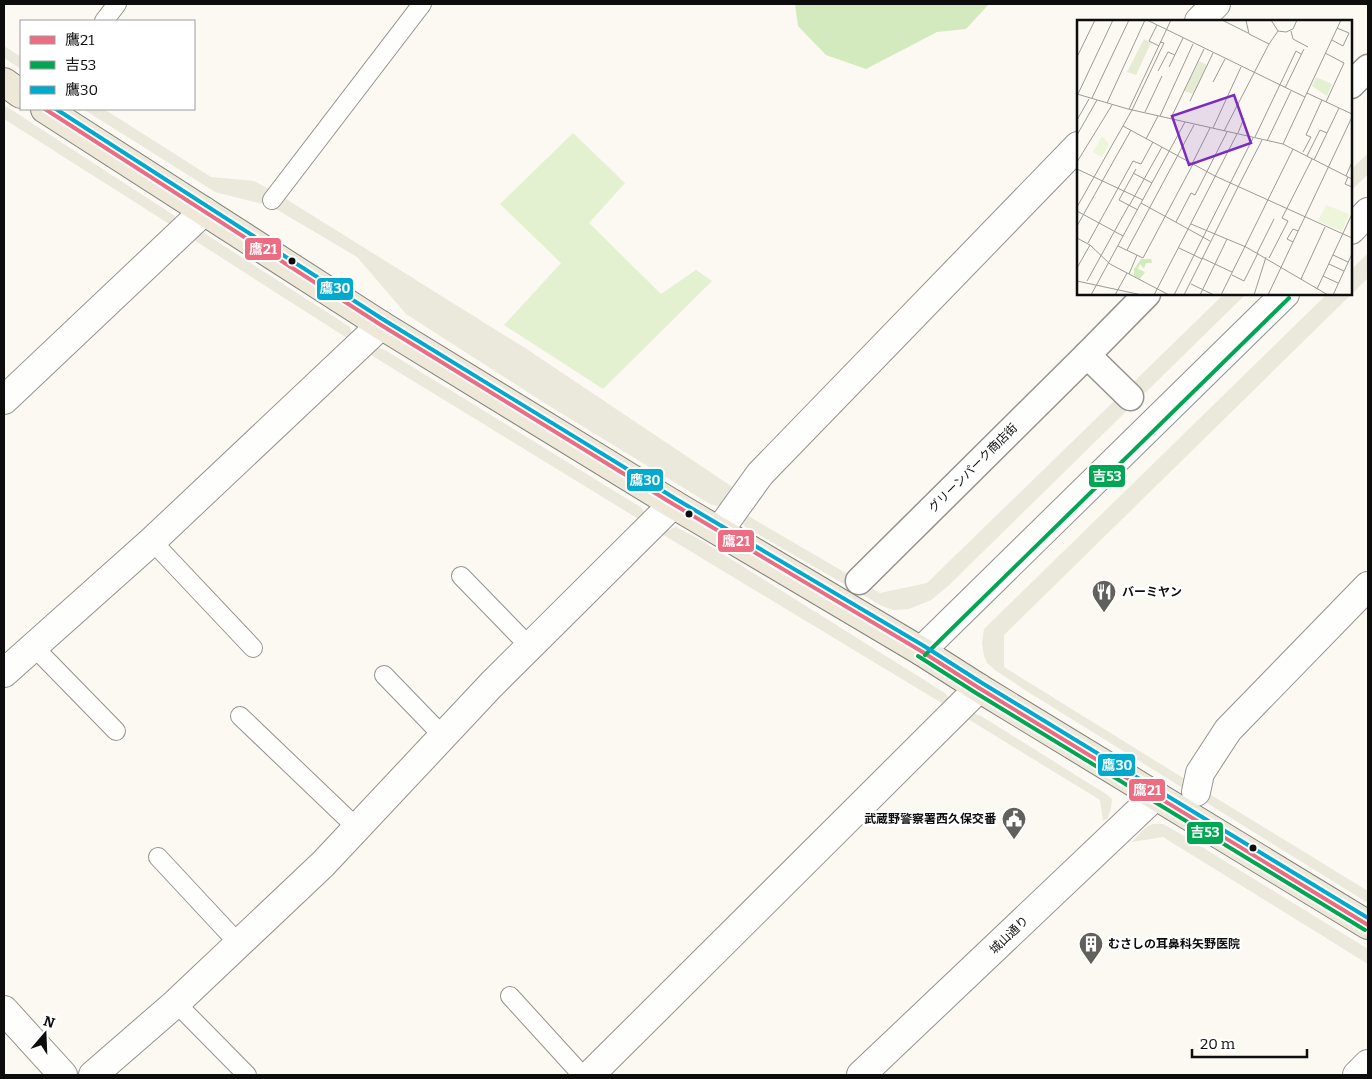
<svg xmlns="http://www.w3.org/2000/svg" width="1372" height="1079" font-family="Bitter,'Noto Sans JP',serif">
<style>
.green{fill:#e3f1d0}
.forest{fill:#d3eabe}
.plaza{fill:#ebe8dc}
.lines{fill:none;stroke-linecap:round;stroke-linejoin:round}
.service-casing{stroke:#949390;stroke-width:20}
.pedestrian-casing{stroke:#949390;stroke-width:29}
.minor-casing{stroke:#949390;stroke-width:30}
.tertiary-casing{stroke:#949390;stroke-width:30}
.primary-casing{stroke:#81817d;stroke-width:30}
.service{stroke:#fefefd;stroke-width:18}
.pedestrian{stroke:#fefefd;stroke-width:26}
.minor{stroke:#fefefd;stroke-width:28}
.tertiary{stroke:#fefefd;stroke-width:28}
.primary{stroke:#ede8d8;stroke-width:28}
.bus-1-casing{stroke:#fff;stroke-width:8}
.bus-2-casing{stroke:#fff;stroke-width:8}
.bus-3-casing{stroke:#fff;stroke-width:8}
.bus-1{stroke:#ec6d81;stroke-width:4}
.bus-2{stroke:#00a651;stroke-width:4}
.bus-3{stroke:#00a9ce;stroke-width:4}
.bus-dot{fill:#0d0d0d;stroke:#fff;stroke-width:2}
.labels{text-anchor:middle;stroke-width:5;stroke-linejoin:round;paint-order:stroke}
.street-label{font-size:12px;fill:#0d0d0d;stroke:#fff}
.poi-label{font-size:12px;font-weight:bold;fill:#0d0d0d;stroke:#fff;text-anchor:start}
.inset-road{fill:none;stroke:#9c9b96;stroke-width:1}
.view{fill:#7b2cbf;fill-opacity:0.15;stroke:#7b2cbf;stroke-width:2.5}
.inset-edge{fill:none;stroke:#0d0d0d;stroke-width:2.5}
.line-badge{stroke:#fff;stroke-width:2}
.badge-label{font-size:14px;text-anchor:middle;font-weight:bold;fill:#fff}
</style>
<rect width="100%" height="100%" fill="#fbf9f1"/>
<!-- green -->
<polygon class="green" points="573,133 625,183 589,223 661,294 696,270 712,281 603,389 504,325 561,263 500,204"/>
<!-- forest -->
<polygon class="forest" points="795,4 989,4 966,29 937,32 866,69 826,55 798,26"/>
<!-- plaza -->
<g class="plaza">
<polygon points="4,46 21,57 21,69 4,58"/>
<polygon points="4,105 175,216 174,220 171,225 4,119"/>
<polygon points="83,109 104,109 211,177 254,181 278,194 525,348 734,488 722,504 717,506 710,504 551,407 406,314 357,257 271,206 215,192"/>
<polygon points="1368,153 1368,174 1351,191 1351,170"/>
<polygon points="204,233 350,327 352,337 350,340 194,240 198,235"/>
<polygon points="1368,253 1368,278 1004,635 1004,667 1180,776 1368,891 1368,903 1025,690 995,670 987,663 984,656 982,643 984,629 1327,294 1351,294 1351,270"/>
<polygon points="1224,294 1246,294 948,586 931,600 909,609 893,610 882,606 744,526 742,522 743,513 880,593 927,583"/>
<polygon points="374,346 385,350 642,508 644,512 644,516 640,520 366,352"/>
<polygon points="676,527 699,539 945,693 949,698 950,704 945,705 662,534 668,530"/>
<polygon points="975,714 981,716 1106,794 1112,799 1111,808 1108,818 1103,821 1100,800 968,719 969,717"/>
<polygon points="1153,824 1163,824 1179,833 1368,949 1368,964 1163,837 1132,842 1145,828"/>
</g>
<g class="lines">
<defs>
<g id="service">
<polyline points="104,21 117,4"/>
<polyline points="272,200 422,4"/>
<polyline points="152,541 253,648"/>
<polyline points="461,576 529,646"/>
<polyline points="33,646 116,731"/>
<polyline points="384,675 443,736"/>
<polyline points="240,716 357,828"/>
<polyline points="158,857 239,944"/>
<polyline points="510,996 582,1075"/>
<polyline points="176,1003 247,1075"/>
</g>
<g id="pedestrian">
<polyline points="1351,85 1368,68"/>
<polyline points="1087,355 1130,397"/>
<polyline points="859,581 1087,355 1147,294"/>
</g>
<g id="minor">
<polyline points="1199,21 1216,4"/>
<polyline points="4,400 204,211"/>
<polyline points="719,531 760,474 1078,146"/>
<polyline points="4,673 152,541 381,325"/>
<polyline points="1196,792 1200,773 1228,730 1368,586"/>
<polyline points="4,1010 63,1075"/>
<polyline points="93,1075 176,1003 323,864 491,685 673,504"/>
<polyline points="590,1075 979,688"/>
<polyline points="861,1075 1156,795"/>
<polyline points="1357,1075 1368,1064"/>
</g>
<g id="tertiary">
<polyline points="1351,230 1368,212"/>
<polyline points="921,651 1285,294"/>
</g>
<g id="primary">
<polyline points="4,82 21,94"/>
<polyline points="45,109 381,325 673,504 921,651 979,688 1368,925"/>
</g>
</defs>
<!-- service casing -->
<use href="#service" class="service-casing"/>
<!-- pedestrian casing -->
<use href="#pedestrian" class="pedestrian-casing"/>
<!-- minor casing -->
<use href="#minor" class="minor-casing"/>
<!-- tertiary casing -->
<use href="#tertiary" class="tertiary-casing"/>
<!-- primary casing -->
<use href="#primary" class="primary-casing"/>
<!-- service -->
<use href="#service" class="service"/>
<!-- pedestrian -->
<use href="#pedestrian" class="pedestrian"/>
<!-- minor -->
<use href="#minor" class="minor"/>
<!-- tertiary -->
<use href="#tertiary" class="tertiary"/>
<!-- primary -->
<use href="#primary" class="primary"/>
<defs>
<polyline id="bus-1" points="45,109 381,325 673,504 921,651 979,688 1368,925"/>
<g id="bus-2">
<polyline points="925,655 1289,298"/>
<polyline points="918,656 976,693 1365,930"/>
</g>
<polyline id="bus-3" points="56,109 384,320 676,499 924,646 982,683 1368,918"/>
</defs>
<!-- bus-1 casing -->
<use href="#bus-1" class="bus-1-casing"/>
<!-- bus-2 casing -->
<use href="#bus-2" class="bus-2-casing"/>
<!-- bus-3 casing -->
<use href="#bus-3" class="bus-3-casing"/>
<!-- bus-1 -->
<use href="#bus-1" class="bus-1"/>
<!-- bus-2 -->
<use href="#bus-2" class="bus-2"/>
<!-- bus-3 -->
<use href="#bus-3" class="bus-3"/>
</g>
<!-- icons -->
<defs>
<symbol id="restaurant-pin" viewBox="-11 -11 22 30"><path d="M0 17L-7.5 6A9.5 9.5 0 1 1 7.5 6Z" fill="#60605d" stroke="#fff"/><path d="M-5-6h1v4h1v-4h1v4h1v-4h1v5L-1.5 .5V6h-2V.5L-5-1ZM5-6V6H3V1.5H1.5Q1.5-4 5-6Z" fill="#fff"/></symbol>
<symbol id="civic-pin" viewBox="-11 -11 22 30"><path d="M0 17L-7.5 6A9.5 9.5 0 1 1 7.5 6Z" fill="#60605d" stroke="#fff"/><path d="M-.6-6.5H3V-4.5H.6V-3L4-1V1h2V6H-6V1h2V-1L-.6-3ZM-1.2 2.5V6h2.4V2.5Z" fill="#fff"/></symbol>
<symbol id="building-pin" viewBox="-11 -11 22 30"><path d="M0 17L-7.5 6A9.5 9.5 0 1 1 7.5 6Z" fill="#60605d" stroke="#fff"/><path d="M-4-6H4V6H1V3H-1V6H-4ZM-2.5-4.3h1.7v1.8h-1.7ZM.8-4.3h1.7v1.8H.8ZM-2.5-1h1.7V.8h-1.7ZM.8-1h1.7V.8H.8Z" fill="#fff"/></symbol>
</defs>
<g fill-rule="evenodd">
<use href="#restaurant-pin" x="1090" y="578" width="28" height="38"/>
<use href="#civic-pin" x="1000" y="805" width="28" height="38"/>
<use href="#building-pin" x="1077" y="930" width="28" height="38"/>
</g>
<!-- markers -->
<g class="bus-dot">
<circle cx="292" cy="261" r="4.5"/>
<circle cx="689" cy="514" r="4.5"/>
<circle cx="1253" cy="848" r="4.5"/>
</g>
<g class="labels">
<!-- street labels -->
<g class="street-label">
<text transform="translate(973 468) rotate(-45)" y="4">グリーンパーク商店街</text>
<text transform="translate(1009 935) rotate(-44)" y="4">城山通り</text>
</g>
<!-- poi labels -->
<g class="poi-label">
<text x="1122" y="596">バーミヤン</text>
<text x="996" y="823" text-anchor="end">武蔵野警察署西久保交番</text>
<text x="1108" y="948">むさしの耳鼻科矢野医院</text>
</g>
</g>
<!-- overview -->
<g transform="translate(1077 20)">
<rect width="275" height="275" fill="#fbf9f1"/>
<path d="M239,57L255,64L250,76L235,66Z" fill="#e3f1d0"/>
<path d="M64,239H74L75,243H69L67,249L63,244L61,249L68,252L63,259L57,256V249Z" fill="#d3eabe"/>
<path d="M67,19L74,23L59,55L50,52ZM122,41L130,45L116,74L107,71Z" fill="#e6ecd4"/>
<path d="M25,116L32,124L25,137L16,132ZM249,185L272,194L265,211L241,201Z" fill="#edf5da"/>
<path class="inset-road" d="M70,0L228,77M145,0L171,13M194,0L201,11L209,12L216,9L220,0M80,5L72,21L82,26M214,11L216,19L231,27M255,20L266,26L272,13L260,8M192,24L201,11M248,33L267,43L249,82M0,37L18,0M92,47L106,18M81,51L91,32L98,35M136,62L148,39M208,68L227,29M230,73L275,94M0,74L51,89L206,124L275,159M1,74L36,0M15,78L52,0M113,81L136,33M30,83L68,0M52,89L94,0M68,92L85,56M83,96L116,24M94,98L127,29M0,100L12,79M46,106L138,156L275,218M136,108L164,47M147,111L192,24L172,14L169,0M161,113L167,98M0,115L20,80M178,117L219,31L224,34M69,119L81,96M190,121L214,71M206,124L264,0M226,132L234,117L229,115L245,80M230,136L243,110L250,113M237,140L262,88M0,142L35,85M115,144L133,108M0,149L66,180M59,149L42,180L61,190M56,153L75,163M269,156L275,142M271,157L268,164L275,167M162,165L185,120M64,183L133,221M52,186L85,127M0,187L55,90L87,23L83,22M0,191L46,216M99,202L114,173L118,175L150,112M114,204L169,227L251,275M0,206L54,110M0,218L13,225L33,244L92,275M216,222L210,219L216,209L221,211M11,223L56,141L64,144L76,122M41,226L66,238L116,144M102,228L125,239M50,230L117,105M180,233L197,199M256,235L271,242M125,238L155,252M192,238L211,201L205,198L235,139M252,244L267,251M0,248L13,225M52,254L60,235M155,255L167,261L181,233M246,256L261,263M224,259L248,207M0,261L65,275M10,261L52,185M114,264L137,275M240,269L275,194M14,275L108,102M38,275L50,253M77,275L160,114M97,275L176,118M107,275L162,165M123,275L150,219M144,275L216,129M177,275L189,237M191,275L275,97M256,275L275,234"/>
<path class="view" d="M157,75L174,123L112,145L95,96Z"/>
<rect width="275" height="275" class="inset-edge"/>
</g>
<g class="line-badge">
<rect x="244" y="237" width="38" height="24" rx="5" fill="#ec6d81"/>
<rect x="316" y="277" width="38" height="24" rx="5" fill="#00a9ce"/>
<rect x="1088" y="464" width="38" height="24" rx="5" fill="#00a651"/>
<rect x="626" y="468" width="38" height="24" rx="5" fill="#00a9ce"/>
<rect x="717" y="529" width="38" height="24" rx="5" fill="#ec6d81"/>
<rect x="1097" y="753" width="39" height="24" rx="5" fill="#00a9ce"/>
<rect x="1128" y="778" width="38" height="24" rx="5" fill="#ec6d81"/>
<rect x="1186" y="821" width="38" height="24" rx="5" fill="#00a651"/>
</g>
<g class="badge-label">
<text x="263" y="254">鷹21</text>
<text x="335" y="293">鷹30</text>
<text x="1107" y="481">吉53</text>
<text x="645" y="485">鷹30</text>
<text x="736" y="546">鷹21</text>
<text x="1117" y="770">鷹30</text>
<text x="1147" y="795">鷹21</text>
<text x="1205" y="837">吉53</text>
</g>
<!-- border -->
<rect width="1372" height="1079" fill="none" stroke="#0d0d0d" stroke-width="10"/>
<!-- legend -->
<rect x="20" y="20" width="175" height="90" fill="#ffffff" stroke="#9e9e9e"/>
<rect x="30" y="36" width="25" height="8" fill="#ec6d81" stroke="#9e9e9e"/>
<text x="65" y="45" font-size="15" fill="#0d0d0d">鷹21</text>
<rect x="30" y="61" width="25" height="8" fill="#00a651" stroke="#9e9e9e"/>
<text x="65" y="70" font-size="15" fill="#0d0d0d">吉53</text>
<rect x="30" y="86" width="25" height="8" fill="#00a9ce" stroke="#9e9e9e"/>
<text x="65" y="95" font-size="15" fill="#0d0d0d">鷹30</text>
<!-- north arrow -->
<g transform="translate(45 1034) rotate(19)" stroke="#ffffff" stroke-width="4" paint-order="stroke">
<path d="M0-4L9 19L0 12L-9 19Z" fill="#0d0d0d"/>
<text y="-8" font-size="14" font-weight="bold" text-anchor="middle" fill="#0d0d0d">N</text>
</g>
<!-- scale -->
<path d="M1192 1049v8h115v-8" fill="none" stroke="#0d0d0d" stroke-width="2.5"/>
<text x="1200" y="1049" font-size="15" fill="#0d0d0d" stroke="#ffffff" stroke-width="4" paint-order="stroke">20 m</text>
</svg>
